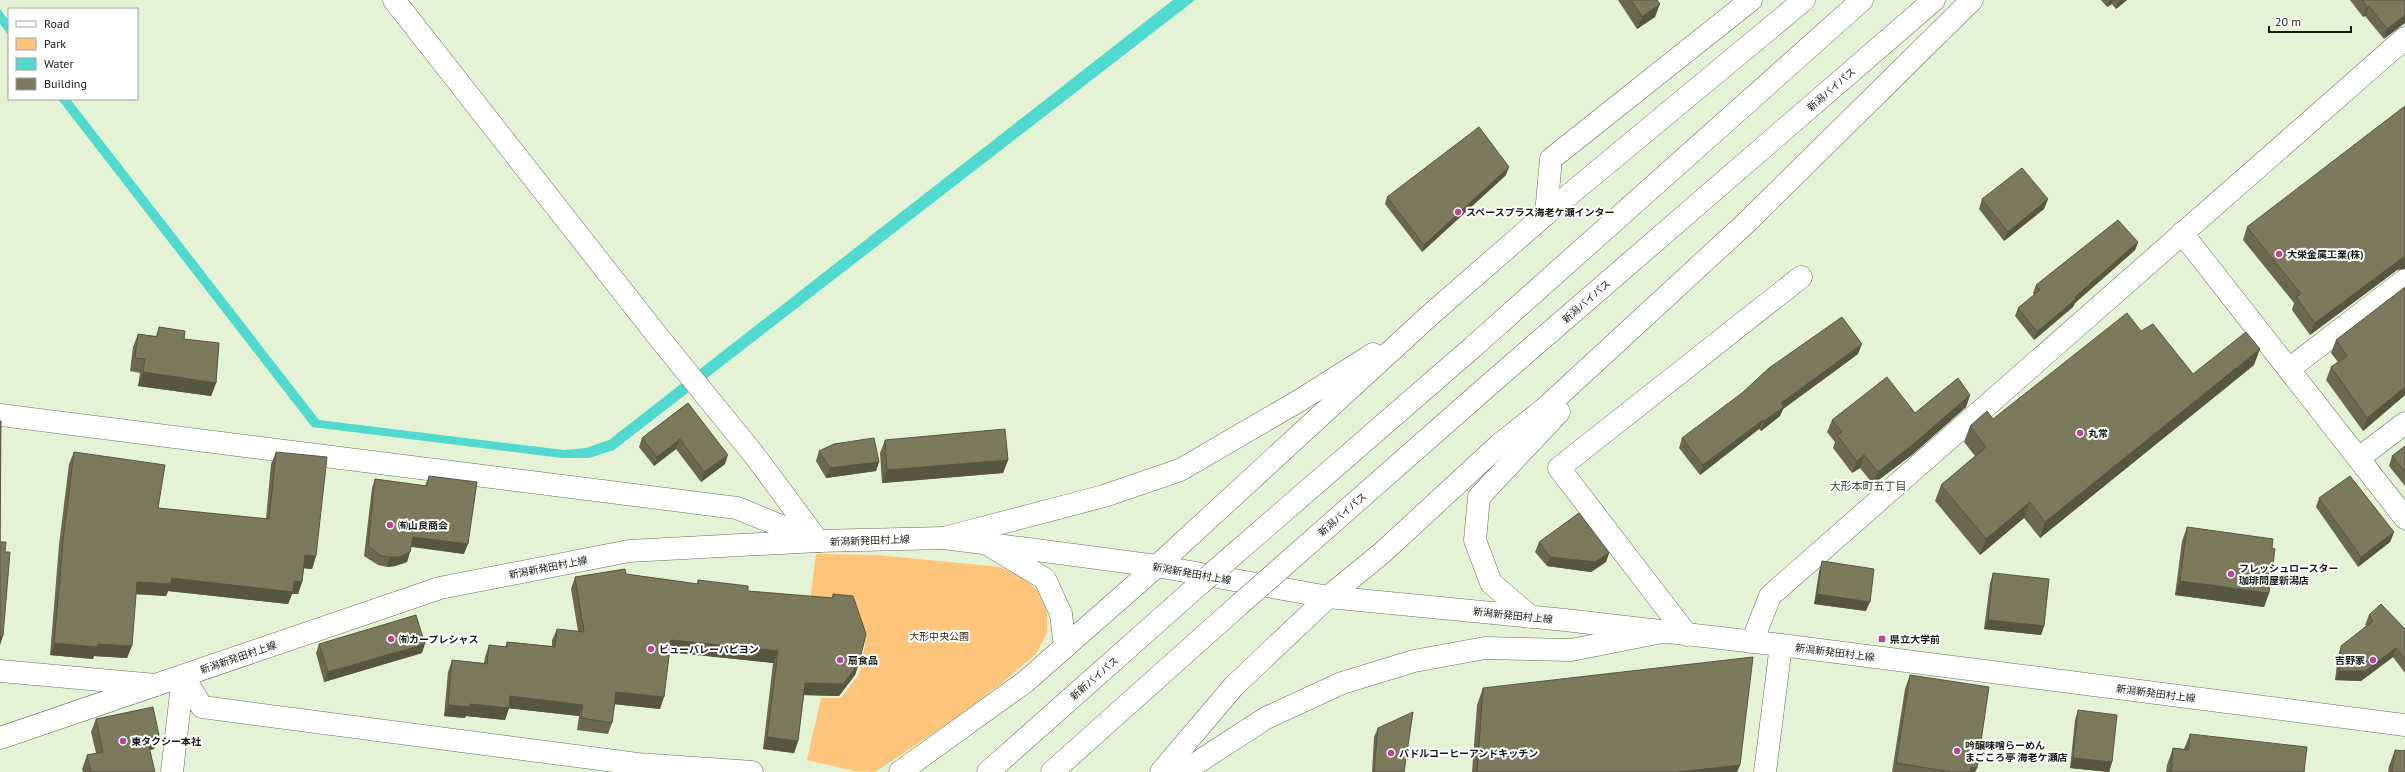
<svg xmlns="http://www.w3.org/2000/svg" width="2405" height="772" font-family="'PT Sans','Noto Sans JP',sans-serif">
<style>
.green{fill:#fdc47c}
.water{fill:#51d9cf}
.lines{fill:none;stroke-linecap:round;stroke-linejoin:round}
.minor-casing{stroke:#626f55;stroke-width:23}
.tertiary-casing{stroke:#626f55;stroke-width:23}
.primary-casing{stroke:#626f55;stroke-width:23}
.trunk-casing{stroke:#626f55;stroke-width:23}
.minor{stroke:#fff;stroke-width:22}
.tertiary{stroke:#fff;stroke-width:22}
.primary{stroke:#fff;stroke-width:22}
.trunk{stroke:#fff;stroke-width:22}
.trunk-bridge-casing{stroke:#626f55;stroke-width:23;stroke-linecap:butt}
.trunk-bridge{stroke:#fff;stroke-width:22}
.wall{fill:#6c684f}
.shaded-wall{fill:#585540}
.building{fill:#7d795c;stroke:#585540}
.poi-dot{fill:#bf4494;stroke:#fff;stroke-width:1.5}
.labels{text-anchor:middle;stroke-width:4;stroke-linejoin:round;paint-order:stroke}
.street-label{font-size:10px;fill:#161b10;stroke:#fff}
.poi-label{font-size:10px;font-weight:bold;fill:#161b10;stroke:#fff;text-anchor:start}
.park-label{font-size:10px;fill:#3c2402;stroke:#fff}
.neighbourhood-label{font-size:11px;fill:#3b472e;stroke:#fff}
</style>
<rect width="100%" height="100%" fill="#e4f3d5"/>
<!-- green -->
<polygon class="green" points="816,554 877,555 1000,567 1024,579 1038,591 1047,613 1047,633 1036,654 1003,682 959,716 875,772 854,771 807,760 821,698 841,698 859,674 865,645 850,606 810,602"/>
<!-- water -->
<g class="water">
<polygon points="1173,0 1195,0 614,450 589,458 562,458 312,427 58,99 70,99 319,420 564,450 586,448 609,440"/>
<polygon points="0,9 9,21 9,36 0,24"/>
</g>
<g class="lines">
<defs>
<g id="minor">
<polyline points="394,0 656,334 755,456 818,541"/>
<polyline points="1546,214 1551,159 1751,0"/>
<polyline points="2182,233 2405,518"/>
<polyline points="2289,369 2405,280"/>
<polyline points="2359,458 2405,423"/>
<polyline points="987,544 1045,579 1061,614 1065,647"/>
<polyline points="1687,635 1559,468 1801,277"/>
<polyline points="1752,642 1770,596 2405,38"/>
<polyline points="0,671 156,685"/>
<polyline points="183,676 202,707 637,764 752,772"/>
<polyline points="172,772 183,676"/>
<polyline points="1765,772 1781,645"/>
</g>
<polyline id="tertiary" points="0,415 737,508 818,541"/>
<polyline id="primary" points="0,738 440,588 629,551 818,541 944,538 1157,566 1328,597 1565,620 1781,645 2405,725"/>
<g id="trunk">
<polyline points="1473,347 1862,0"/>
<polyline points="1498,377 1934,0"/>
<polyline points="944,538 1104,496 1180,470 1302,399 1373,354"/>
<polyline points="1531,617 1491,583 1475,540 1479,497 1559,412"/>
<polyline points="900,772 1025,682 1157,566 1430,315 1546,214 1804,0"/>
<polyline points="988,772 1201,583"/>
<polyline points="1052,772 1240,604"/>
<polyline points="1161,772 1234,686 1328,597 1382,553 1500,444 1543,410 1747,222 1972,0"/>
<polyline points="1183,772 1266,718 1342,683 1414,661 1485,648 1571,650 1662,632"/>
</g>
</defs>
<!-- minor casing -->
<use href="#minor" class="minor-casing"/>
<!-- tertiary casing -->
<use href="#tertiary" class="tertiary-casing"/>
<!-- primary casing -->
<use href="#primary" class="primary-casing"/>
<!-- trunk casing -->
<use href="#trunk" class="trunk-casing"/>
<!-- minor -->
<use href="#minor" class="minor"/>
<!-- tertiary -->
<use href="#tertiary" class="tertiary"/>
<!-- primary -->
<use href="#primary" class="primary"/>
<!-- trunk -->
<use href="#trunk" class="trunk"/>
<defs>
<g id="trunk-bridge">
<polyline points="1201,583 1473,347"/>
<polyline points="1240,604 1498,377"/>
</g>
</defs>
<!-- trunk-bridge casing -->
<use href="#trunk-bridge" class="trunk-bridge-casing"/>
<!-- trunk-bridge -->
<use href="#trunk-bridge" class="trunk-bridge"/>
</g>
<!-- wall -->
<g class="wall">
<polygon points="1618,0 1657,0 1655,17 1637,29"/>
<polygon points="2101,0 2127,0 2116,9 2112,4 2107,7"/>
<polygon points="2350,0 2405,0 2384,39 2365,16 2363,17"/>
<polygon points="1506,175 1422,252 1385,204 1387,197"/>
<polygon points="1982,199 2048,199 2044,209 2004,241 1979,209"/>
<polygon points="2247,227 2397,270 2310,335 2292,310 2294,303 2243,240"/>
<polygon points="2138,242 2135,250 2075,303 2073,307 2034,340 2015,316 2018,308 2034,295 2033,293 2036,285"/>
<polygon points="159,327 184,339 216,383 211,396 138,386 140,373 130,371 133,347 138,334 156,336"/>
<polygon points="2141,331 2193,374 2254,365 2040,538 2024,518 1980,555 1935,501 1941,485 1975,456 1964,442 1970,426 1993,419"/>
<polygon points="2336,340 2405,395 2363,431 2326,380 2331,367 2338,362 2331,353"/>
<polygon points="1858,354 1783,409 1780,416 1761,431 1759,429 1700,475 1679,448 1682,438"/>
<polygon points="1970,395 1966,407 1913,454 1873,484 1860,468 1852,473 1833,448 1835,442 1827,432 1832,420 1915,413"/>
<polygon points="688,403 725,464 701,482 676,449 654,466 639,447 642,438"/>
<polygon points="885,440 1008,460 1003,473 882,483 880,453"/>
<polygon points="2405,446 2405,486 2389,466 2392,456"/>
<polygon points="819,451 879,462 876,471 826,478 816,461"/>
<polygon points="74,452 158,508 266,519 271,464 276,452 316,556 312,569 304,568 302,582 298,594 292,594 288,604 168,591 166,596 136,594 127,658 94,656 93,659 50,655 59,545 69,464"/>
<polygon points="429,476 464,554 411,547 407,562 395,566 387,567 378,565 364,556 372,488 375,479 425,486"/>
<polygon points="2319,498 2394,532 2390,542 2358,567 2316,507"/>
<polygon points="2187,527 2269,593 2264,607 2175,595 2182,541"/>
<polygon points="1539,542 1609,553 1606,562 1591,572 1547,566 1535,552"/>
<polygon points="1822,561 1866,611 1814,604 1819,571"/>
<polygon points="1993,573 2044,626 2041,635 1984,629 1990,583"/>
<polygon points="626,574 697,584 698,580 748,591 832,598 833,594 859,663 855,675 839,696 804,695 798,741 794,753 763,749 773,663 670,652 660,709 615,704 612,723 608,734 577,730 579,716 509,708 505,720 466,716 465,718 444,716 448,672 452,660 484,663 485,657 489,645 505,647 507,642 552,646 552,640 557,629 578,631 571,589 575,577"/>
<polygon points="2369,615 2405,629 2405,673 2393,657 2361,681 2335,680 2338,656 2341,646 2367,626 2365,625"/>
<polygon points="319,644 422,653 324,682 316,653"/>
<polygon points="1910,675 1977,768 1975,772 1892,772 1905,689"/>
<polygon points="1483,688 1740,765 1737,772 1472,772 1477,705"/>
<polygon points="2078,710 2112,762 2109,772 2070,768 2075,720"/>
<polygon points="96,719 159,735 154,749 150,750 155,772 83,772 82,769 87,755 96,753 91,732"/>
<polygon points="1378,728 1404,772 1372,772 1374,737"/>
<polygon points="2190,734 2304,772 2166,772 2167,765 2173,748 2184,749"/>
<polygon points="2405,748 2405,772 2388,772 2389,766 2395,750 2404,751"/>
</g>
<!-- shaded-wall -->
<g class="shaded-wall">
<polygon points="2110,0 2113,0 2112,4 2107,7"/>
<polygon points="2120,0 2127,0 2116,9"/>
<polygon points="1660,4 1655,17 1637,29 1642,17"/>
<polygon points="2369,6 2365,16 2363,17 2367,7"/>
<polygon points="2405,15 2405,23 2384,39 2387,29"/>
<polygon points="1509,167 1506,175 1422,252 1424,245"/>
<polygon points="2048,199 2044,209 2004,241 2008,232"/>
<polygon points="2138,242 2135,250 2075,303 2073,307 2034,340 2037,332 2075,297"/>
<polygon points="2405,257 2405,269 2397,270 2310,335 2315,323 2402,258"/>
<polygon points="1862,344 1858,354 1783,409 1780,416 1761,431 1764,421 1781,403"/>
<polygon points="2260,349 2254,365 2040,538 2045,522"/>
<polygon points="143,372 216,383 211,396 138,386"/>
<polygon points="2405,387 2405,395 2363,431 2367,418"/>
<polygon points="1970,395 1966,407 1913,454 1873,484 1878,472"/>
<polygon points="1763,420 1759,429 1700,475 1703,465"/>
<polygon points="680,439 676,449 654,466 657,457"/>
<polygon points="728,455 725,464 701,482 704,472"/>
<polygon points="1864,455 1860,468 1852,473 1857,461"/>
<polygon points="1008,460 1003,473 882,483 887,470"/>
<polygon points="879,462 876,471 826,478 830,468"/>
<polygon points="2030,502 2024,518 1980,555 1986,539"/>
<polygon points="2394,532 2390,542 2358,567 2361,557"/>
<polygon points="413,537 468,544 464,554 409,546"/>
<polygon points="410,552 407,562 395,566 387,567 390,557"/>
<polygon points="1609,553 1606,562 1591,572 1547,566 1550,557"/>
<polygon points="305,555 316,556 312,569 301,568"/>
<polygon points="171,578 294,581 302,582 298,594 292,594 288,604 168,591 166,596 132,594 137,582"/>
<polygon points="2180,581 2269,593 2264,607 2175,595"/>
<polygon points="1817,594 1870,602 1866,611 1814,604"/>
<polygon points="1988,620 2044,626 2041,635 1984,629"/>
<polygon points="0,636 3,636 0,645"/>
<polygon points="671,640 778,651 773,663 667,652"/>
<polygon points="54,643 98,644 132,646 127,658 94,656 93,659 50,655"/>
<polygon points="425,644 422,653 324,682 328,672"/>
<polygon points="2396,648 2393,657 2361,681 2335,680 2339,671"/>
<polygon points="859,663 855,675 839,696 801,695 805,683"/>
<polygon points="616,692 664,697 660,709 612,704"/>
<polygon points="510,696 583,705 579,716 506,708"/>
<polygon points="470,704 509,708 505,720 466,716 465,718 444,716 448,705"/>
<polygon points="159,735 154,749 142,751 147,738"/>
<polygon points="767,737 798,741 794,753 763,749"/>
<polygon points="2073,758 2112,762 2109,772 2070,768"/>
<polygon points="1740,765 1737,772 1678,772"/>
<polygon points="1971,767 1977,768 1975,772 1969,772"/>
</g>
<!-- building -->
<g class="building">
<polygon points="1631,0 1657,0 1660,4 1642,17"/>
<polygon points="2362,0 2405,0 2405,15 2387,29 2369,6 2367,7"/>
<polygon points="2405,106 2405,257 2402,258 2315,323 2296,297 2301,294 2247,227"/>
<polygon points="1479,127 1509,167 1424,245 1387,197"/>
<polygon points="2022,168 2048,199 2008,232 1982,199"/>
<polygon points="2118,220 2138,242 2075,297 2076,299 2037,332 2018,308 2040,290 2036,285"/>
<polygon points="2405,287 2405,387 2367,418 2331,367 2347,356 2336,340"/>
<polygon points="2127,313 2141,331 2153,324 2193,374 2246,332 2260,349 2045,522 2030,502 1986,539 1941,485 1986,447 1970,426 1987,411 1993,419"/>
<polygon points="1842,317 1862,344 1781,403 1784,407 1764,421 1763,420 1703,465 1682,438 1742,393 1769,368"/>
<polygon points="159,327 185,331 184,339 219,343 216,383 143,372 145,359 135,358 138,334 157,337"/>
<polygon points="1887,377 1915,413 1958,378 1970,395 1917,441 1878,472 1864,455 1857,461 1837,435 1842,432 1832,420"/>
<polygon points="688,403 728,455 704,472 680,439 657,457 642,438"/>
<polygon points="0,421 1,421 0,542 6,542 5,552 10,552 3,636 0,636"/>
<polygon points="1005,429 1008,460 887,470 885,440"/>
<polygon points="874,438 879,462 830,468 819,451 834,444"/>
<polygon points="2405,446 2405,472 2392,456"/>
<polygon points="74,452 165,465 158,508 269,519 276,452 327,457 316,556 305,555 302,582 294,581 293,592 171,578 171,584 137,582 132,646 98,644 97,647 54,643 64,532"/>
<polygon points="429,476 477,482 468,544 413,537 410,552 399,557 390,557 381,556 368,546 375,479 427,486"/>
<polygon points="2350,476 2394,532 2361,557 2319,498"/>
<polygon points="1579,513 1609,553 1595,562 1550,557 1539,542"/>
<polygon points="2187,527 2273,539 2272,548 2275,549 2269,593 2180,581"/>
<polygon points="1822,561 1874,569 1870,602 1817,594"/>
<polygon points="625,569 626,574 698,584 698,580 748,586 748,591 833,598 833,594 853,596 866,634 859,663 843,684 805,683 798,741 767,737 778,651 671,640 664,697 616,692 612,723 581,718 583,705 510,696 509,708 470,704 469,707 448,705 452,660 487,664 489,645 507,647 507,642 555,647 557,629 584,632 575,577"/>
<polygon points="1993,573 2049,579 2044,626 1988,620"/>
<polygon points="2381,604 2405,629 2405,659 2396,648 2365,671 2339,671 2341,646 2373,621 2369,615"/>
<polygon points="416,615 425,644 328,672 319,644"/>
<polygon points="1753,657 1740,765 1678,772 1477,772 1483,688"/>
<polygon points="1910,675 1989,687 1977,768 1971,767 1970,772 1952,772 1896,763"/>
<polygon points="153,707 159,735 147,738 155,772 91,772 87,755 103,752 96,719"/>
<polygon points="2078,710 2117,715 2112,762 2073,758"/>
<polygon points="1413,712 1404,772 1374,772 1378,728"/>
<polygon points="2190,734 2307,747 2304,772 2171,772 2173,748 2188,750"/>
<polygon points="2395,750 2405,751 2405,772 2392,772"/>
</g>
<!-- markers -->
<g class="poi-dot">
<circle cx="1458" cy="212" r="4"/>
<circle cx="2279" cy="254" r="4"/>
<circle cx="2080" cy="433" r="4"/>
<circle cx="390" cy="525" r="4"/>
<circle cx="2231" cy="574" r="4"/>
<circle cx="391" cy="639" r="4"/>
<rect x="1878" y="635" width="8" height="8" rx="2"/>
<circle cx="651" cy="649" r="4"/>
<circle cx="840" cy="660" r="4"/>
<circle cx="2373" cy="660" r="4"/>
<circle cx="123" cy="741" r="4"/>
<circle cx="1957" cy="751" r="4"/>
<circle cx="1391" cy="753" r="4"/>
</g>
<g class="labels">
<!-- street labels -->
<g class="street-label">
<text transform="translate(1831 89) rotate(-41)" y="4">新潟バイパス</text>
<text transform="translate(1586 301) rotate(-41)" y="4">新潟バイパス</text>
<text transform="translate(1342 514) rotate(-41)" y="4">新潟バイパス</text>
<text transform="translate(870 540) rotate(-2)" y="4">新潟新発田村上線</text>
<text transform="translate(548 567) rotate(-11)" y="4">新潟新発田村上線</text>
<text transform="translate(1192 573) rotate(10)" y="4">新潟新発田村上線</text>
<text transform="translate(1513 615) rotate(6)" y="4">新潟新発田村上線</text>
<text transform="translate(1835 652) rotate(7)" y="4">新潟新発田村上線</text>
<text transform="translate(238 657) rotate(-19)" y="4">新潟新発田村上線</text>
<text transform="translate(1094 678) rotate(-41)" y="4">新新バイパス</text>
<text transform="translate(2156 693) rotate(7)" y="4">新潟新発田村上線</text>
</g>
<!-- poi labels -->
<g class="poi-label">
<text x="1466" y="216">スペースプラス海老ケ瀬インター</text>
<text x="2287" y="258">大栄金属工業(株)</text>
<text x="2088" y="437">丸常</text>
<text x="398" y="529">㈲山良商会</text>
<text x="2239" y="572">フレッシュロースター<tspan x="2239" dy="12">珈琲問屋新潟店</tspan></text>
<text x="399" y="643">㈲カープレシャス</text>
<text x="1890" y="643">県立大学前</text>
<text x="659" y="653">ビューバレーパピヨン</text>
<text x="848" y="664">扇食品</text>
<text x="2365" y="664" text-anchor="end">吉野家</text>
<text x="131" y="745">東タクシー本社</text>
<text x="1965" y="749">吟醸味噌らーめん<tspan x="1965" dy="12">まごころ亭 海老ケ瀬店</tspan></text>
<text x="1399" y="757">パドルコーヒーアンドキッチン</text>
</g>
<!-- park labels -->
<g class="park-label">
<text x="939" y="640">大形中央公園</text>
</g>
<!-- neighbourhood labels -->
<g class="neighbourhood-label">
<text x="1868" y="490">大形本町五丁目</text>
</g>
</g>
<!-- legend -->
<rect x="8" y="8" width="130" height="92" fill="#ffffff" stroke="#a2a49f"/>
<rect x="16" y="21" width="20" height="6" fill="#ffffff" stroke="#a2a49f"/>
<text x="44" y="28" font-size="12" fill="#161b10">Road</text>
<rect x="16" y="38" width="20" height="12" fill="#fdc47c" stroke="#a2a49f"/>
<text x="44" y="48" font-size="12" fill="#161b10">Park</text>
<rect x="16" y="58" width="20" height="12" fill="#51d9cf" stroke="#a2a49f"/>
<text x="44" y="68" font-size="12" fill="#161b10">Water</text>
<rect x="16" y="78" width="20" height="12" fill="#7d795c" stroke="#a2a49f"/>
<text x="44" y="88" font-size="12" fill="#161b10">Building</text>
<!-- scale -->
<path d="M2269 26v6h82v-6" fill="none" stroke="#161b10" stroke-width="2"/>
<text x="2275" y="26" font-size="12" fill="#161b10" stroke="#ffffff" stroke-width="3" paint-order="stroke">20 m</text>
</svg>
